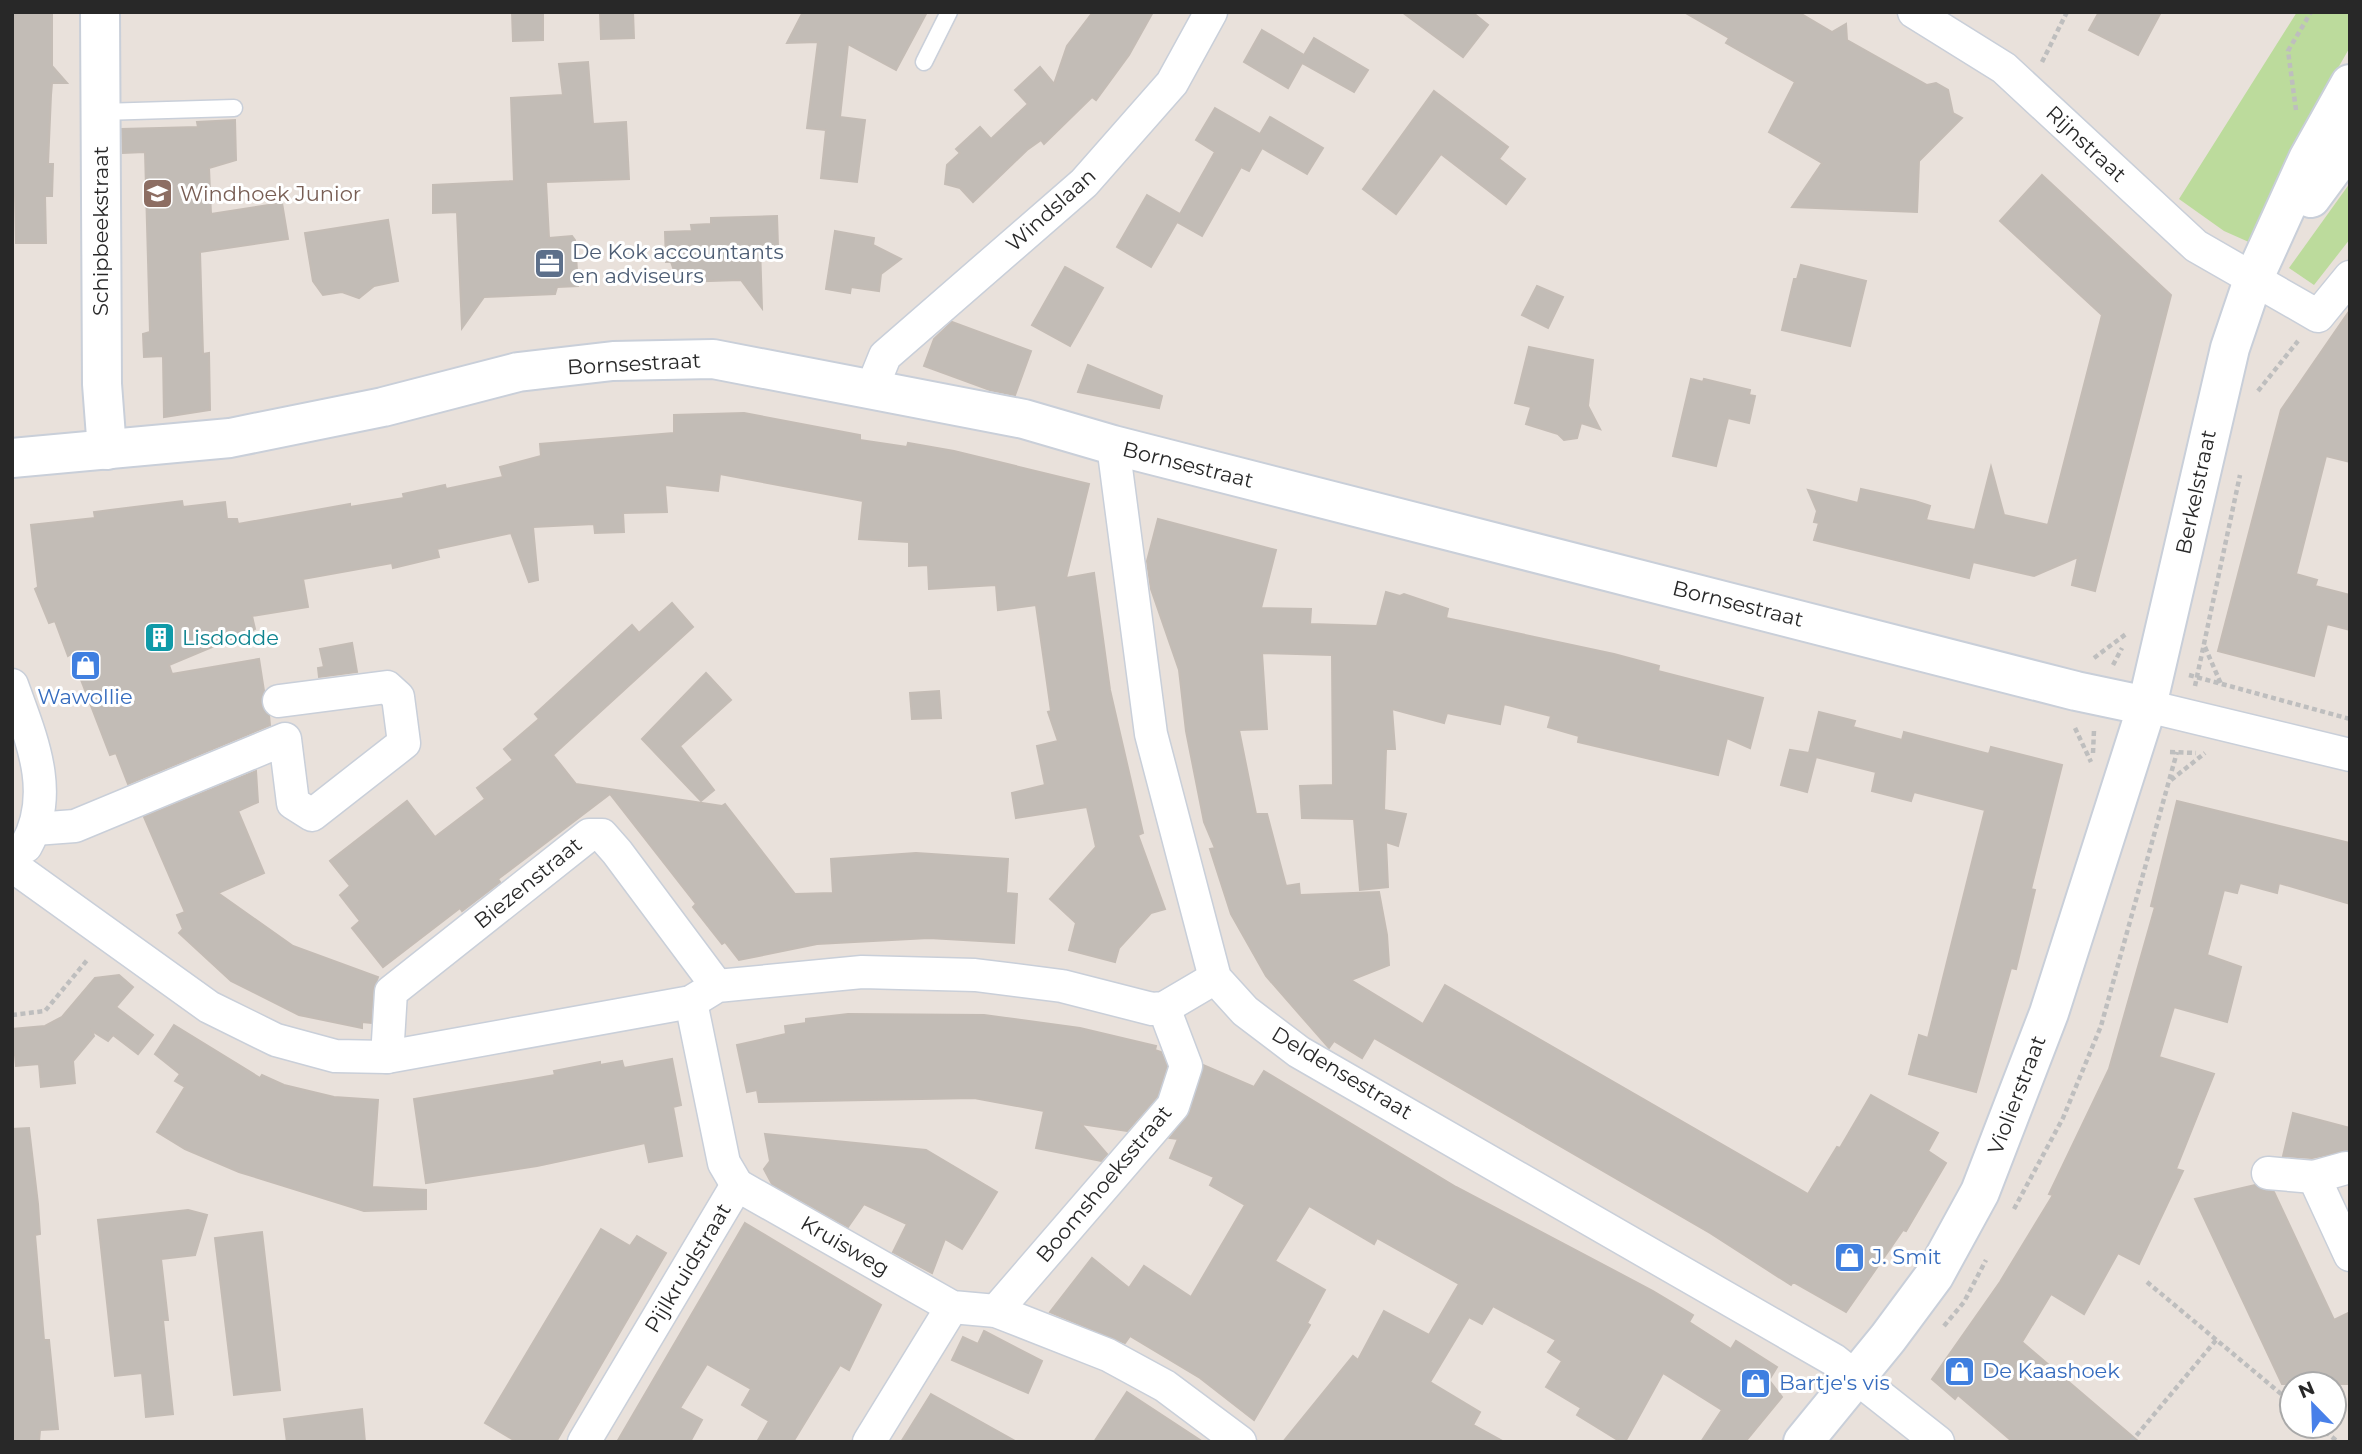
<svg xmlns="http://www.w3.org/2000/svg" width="2362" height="1454" font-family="Montserrat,sans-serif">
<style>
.green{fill:#bcdb9c}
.building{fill:#c2bcb6;stroke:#c4bcb5;stroke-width:2}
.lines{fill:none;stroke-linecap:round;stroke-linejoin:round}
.lane-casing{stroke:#c9cfd9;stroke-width:19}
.street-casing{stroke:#c9cfd9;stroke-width:35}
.secondary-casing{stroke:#c9cfd9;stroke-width:42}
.path{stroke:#bebebe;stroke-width:4.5;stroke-dasharray:5 3.5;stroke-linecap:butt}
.lane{stroke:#fff;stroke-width:16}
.street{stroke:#fff;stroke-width:32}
.secondary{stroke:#fff;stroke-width:38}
.labels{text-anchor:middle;stroke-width:6;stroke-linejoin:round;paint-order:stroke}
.street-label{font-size:21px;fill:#282828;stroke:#fff}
.education-label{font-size:21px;fill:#785e54;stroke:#fff;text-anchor:start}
.service-label{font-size:21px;fill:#4e5e75;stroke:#fff;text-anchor:start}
.culture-label{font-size:21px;fill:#0d838f;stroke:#fff;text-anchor:start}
.shop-label{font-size:21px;fill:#366cbe;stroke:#fff;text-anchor:start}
</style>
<rect width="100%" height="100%" fill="#e9e1db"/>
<!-- green -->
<g class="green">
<polygon points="2297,12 2350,12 2350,47 2305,126 2251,243 2224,231 2179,199"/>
<polygon points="2350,183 2350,239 2314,285 2289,268"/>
</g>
<!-- building -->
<g class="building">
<polygon points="12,12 52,12 52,66 67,83 52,83 51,95 48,164 53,164 52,196 45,196 46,243 16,243 15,196 12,196"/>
<polygon points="512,12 543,12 543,40 513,41"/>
<polygon points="600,12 633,12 634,38 601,39"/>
<polygon points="803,12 927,12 896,70 848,44 840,117 865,120 857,182 821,178 826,130 807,128 818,42 787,43"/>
<polygon points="1093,12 1153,12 1129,55 1096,100 1092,97 1044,144 1041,140 1027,150 973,202 960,188 945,184 947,165 960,153 956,149 980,127 991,139 1028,104 1015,90 1040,67 1054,84 1067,46"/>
<polygon points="1402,12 1472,12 1488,25 1463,57"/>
<polygon points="1684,12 1798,12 1832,32 1846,24 1847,40 1927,85 1936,83 1948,90 1953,113 1962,118 1919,161 1917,212 1792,207 1822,163 1769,132 1795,82 1726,43 1729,38"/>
<polygon points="2099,12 2161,12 2138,55 2089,30"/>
<polygon points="1262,30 1304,55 1314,38 1368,70 1354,92 1302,63 1288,88 1244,62"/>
<polygon points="588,62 593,124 626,122 629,179 546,182 549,238 572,236 575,240 578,286 557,287 555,294 484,297 462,328 457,212 433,213 433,185 514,181 511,98 563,95 559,64"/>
<polygon points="1434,91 1508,147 1499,159 1525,179 1506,204 1441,154 1396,214 1363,189"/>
<polygon points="1215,108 1260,134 1270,117 1323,148 1307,174 1262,148 1249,171 1241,167 1202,236 1177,222 1151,267 1117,247 1147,195 1180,214 1215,152 1196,140"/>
<polygon points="235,120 236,160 209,168 211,214 282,203 288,239 200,252 203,354 209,353 210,410 164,417 163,356 144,357 143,334 150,332 145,152 123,153 122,129 198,127 197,122"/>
<polygon points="2042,175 2171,295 2095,591 2072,585 2078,557 2034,576 1973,562 1969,578 1814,540 1819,523 1814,522 1817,511 1808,490 1858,503 1861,489 1915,501 1930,506 1926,520 1975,530 1991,467 2004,515 2048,525 2102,315 2000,221"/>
<polygon points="777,216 778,246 760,246 762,308 741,280 678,282 671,262 666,262 665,232 692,231 691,225 711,224 711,218"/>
<polygon points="388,220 398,281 374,286 359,298 342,292 323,295 313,281 305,233"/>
<polygon points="835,231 874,238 873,245 901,259 881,274 879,291 851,287 850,293 826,289"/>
<polygon points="1801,265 1866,281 1850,346 1782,330 1794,279 1797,279"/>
<polygon points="1065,267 1103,288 1070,346 1032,325"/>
<polygon points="1537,286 1563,297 1548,328 1522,315"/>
<polygon points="2350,310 2350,462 2326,456 2296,574 2317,580 2315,586 2350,595 2350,630 2327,624 2314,676 2218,651 2281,410"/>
<polygon points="952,322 1031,351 1015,395 990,390 924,366 934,339"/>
<polygon points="1529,347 1593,360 1588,406 1600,429 1581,423 1577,438 1564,440 1558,434 1526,424 1531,407 1515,403"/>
<polygon points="1088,365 1162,396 1159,408 1078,392"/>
<polygon points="1691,379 1703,382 1704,379 1750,390 1749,395 1755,396 1749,423 1728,418 1716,466 1673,456"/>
<polygon points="744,413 860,435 860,440 907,447 908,443 954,451 1089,484 1066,578 1094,573 1110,690 1143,833 1138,835 1165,909 1151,913 1119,948 1115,962 1069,950 1076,923 1050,899 1096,847 1087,807 1016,818 1012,793 1045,785 1037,746 1058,741 1048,712 1051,711 1036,605 998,610 996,585 929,589 928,565 909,566 909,542 859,539 863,501 720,474 718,491 665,485 667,512 623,513 624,532 595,533 594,524 533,527 538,580 529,582 511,533 437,549 439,557 393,568 392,563 303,579 308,607 252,616 255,629 169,665 172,674 259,659 264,691 261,704 269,715 270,725 128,784 116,753 110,755 71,654 68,656 55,621 49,623 35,589 38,587 31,525 95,518 94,512 182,501 183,507 225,502 227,519 237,519 238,524 350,504 350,507 404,498 403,494 445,485 446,489 503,477 500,467 541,456 540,444 674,433 674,415"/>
<polygon points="1158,519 1276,550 1261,608 1311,609 1310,624 1377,626 1386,592 1400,596 1404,594 1448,609 1446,618 1614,654 1659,666 1658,671 1763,698 1750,748 1727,738 1718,775 1578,742 1579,736 1548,727 1551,716 1504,704 1500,724 1447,713 1444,723 1392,709 1395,749 1386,749 1384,810 1406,814 1398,846 1386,842 1388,887 1360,890 1354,819 1302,818 1300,786 1333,785 1332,655 1262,653 1267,729 1239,730 1256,814 1267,814 1286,886 1299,884 1300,895 1379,892 1387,935 1389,965 1351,980 1423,1024 1445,985 1808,1194 1837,1147 1840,1148 1871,1095 1938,1133 1928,1151 1946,1163 1906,1231 1903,1230 1846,1312 1793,1282 1791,1285 1710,1233 1374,1038 1362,1058 1334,1041 1329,1048 1266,976 1231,914 1210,849 1215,848 1204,822 1186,731 1179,670 1151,589 1147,561"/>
<polygon points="672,603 693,627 553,755 576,784 722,806 725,804 795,894 833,893 831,859 916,853 1008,859 1006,893 1017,894 1014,943 929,938 817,944 739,960 725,942 722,944 693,907 696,904 610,794 498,879 500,882 462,911 460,908 383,967 352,928 360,921 340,895 350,886 330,861 407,801 435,837 485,799 477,788 513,760 504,749 539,719 535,714 632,625 639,633"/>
<polygon points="352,643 357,672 319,677 318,668 324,667 320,649"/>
<polygon points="706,673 731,700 680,746 714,790 701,801 642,739"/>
<polygon points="939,691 941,718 912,719 910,693"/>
<polygon points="1819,712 1855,721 1853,727 1902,740 1904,732 1989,754 1991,747 2062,765 2031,889 2035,890 2016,969 2011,968 1976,1092 1909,1074 1919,1035 1928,1038 1985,810 1914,792 1911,801 1872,791 1876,772 1816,757 1807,792 1781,785 1790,750 1809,753"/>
<polygon points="256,771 258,802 238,811 264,873 218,893 293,946 378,977 373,991 371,1023 362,1022 362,1028 299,1015 231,981 179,933 183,929 177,915 185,912 144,817"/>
<polygon points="2177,801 2350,843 2350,904 2279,883 2277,893 2240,883 2237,893 2224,890 2207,955 2241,967 2227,1022 2174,1007 2159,1057 2214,1074 2176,1169 2183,1171 2139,1264 2118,1253 2084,1314 2051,1294 2022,1342 2139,1442 2013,1442 1958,1395 1955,1399 1932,1379 2000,1282 2053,1195 2049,1194 2109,1069 2155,907 2151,906"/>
<polygon points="119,975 133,987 116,1007 153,1035 138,1054 113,1035 108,1041 92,1031 94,1036 73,1061 75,1083 41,1087 39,1064 16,1066 15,1055 12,1055 12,1029 45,1026 62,1017 95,978"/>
<polygon points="848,1014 984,1015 1080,1028 1156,1046 1155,1050 1161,1052 1167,1066 1157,1097 1127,1131 1081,1124 1107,1154 1101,1161 1036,1148 1044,1111 974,1098 759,1102 757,1090 747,1092 737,1045 786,1034 785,1026 806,1023 806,1019"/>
<polygon points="174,1025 260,1078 262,1075 284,1085 334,1097 378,1100 372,1187 426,1190 426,1209 364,1211 239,1172 185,1149 157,1132 185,1087 175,1081 180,1074 155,1054"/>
<polygon points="672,1059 681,1105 673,1107 682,1156 649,1162 645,1143 537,1166 426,1183 414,1099 527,1080 555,1075 554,1071 600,1062 600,1065 622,1061 624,1068"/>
<polygon points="1203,1065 1254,1087 1264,1071 1456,1187 1653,1291 1693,1315 1689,1322 1731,1349 1736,1341 1777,1367 1769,1380 1782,1397 1745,1442 1701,1442 1722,1410 1663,1373 1625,1442 1621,1442 1577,1415 1581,1408 1546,1387 1562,1361 1548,1352 1556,1340 1493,1306 1482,1324 1469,1317 1430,1382 1480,1412 1473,1425 1504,1442 1283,1442 1353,1356 1358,1360 1384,1311 1429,1335 1459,1284 1377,1238 1374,1244 1309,1206 1275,1261 1325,1290 1307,1323 1310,1325 1254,1420 1200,1378 1130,1336 1125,1343 1050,1312 1092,1258 1129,1288 1144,1266 1191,1297 1245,1205 1210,1185 1214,1177 1170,1158 1178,1139 1170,1138 1190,1112"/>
<polygon points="2293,1113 2350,1128 2350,1150 2312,1158 2283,1156"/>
<polygon points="29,1128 38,1204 40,1234 35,1235 44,1340 49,1340 58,1429 40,1430 39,1442 12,1442 12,1129"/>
<polygon points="765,1134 926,1150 997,1192 962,1249 945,1239 932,1273 893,1252 907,1224 864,1204 848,1227 772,1184 764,1169 770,1161"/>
<polygon points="2255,1185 2274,1192 2334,1320 2350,1312 2350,1384 2282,1384 2195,1199"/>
<polygon points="188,1210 207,1215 195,1255 161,1259 168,1320 163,1320 173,1414 146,1417 142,1373 115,1376 98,1220"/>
<polygon points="745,1223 881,1305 849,1370 840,1365 793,1442 757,1442 769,1421 742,1405 751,1389 707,1364 680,1408 702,1420 690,1442 617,1442"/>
<polygon points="601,1229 630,1246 637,1236 666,1253 556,1442 517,1442 485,1423"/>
<polygon points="262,1232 280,1390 234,1395 215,1238"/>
<polygon points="984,1331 1042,1361 1028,1393 952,1360 963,1337 978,1344"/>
<polygon points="1127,1392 1203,1442 1094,1442"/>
<polygon points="931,1394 1017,1442 901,1442"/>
<polygon points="362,1409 365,1442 287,1442 284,1419"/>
</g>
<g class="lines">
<defs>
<g id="lane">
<polyline points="924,62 949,12"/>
<polyline points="101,112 234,108"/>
</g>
<g id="street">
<polyline points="1914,12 2004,68 2196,246 2318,316 2350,277"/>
<polyline points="872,388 885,356 1084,183 1172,83 1211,12"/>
<polyline points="1113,445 1151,734 1215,978 1245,1011 1299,1052 1834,1360 1938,1442"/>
<path d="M12,685C31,738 56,793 26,846"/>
<polyline points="2147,706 2350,755"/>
<polyline points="35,829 75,826 285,739 293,803 312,815 404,743 398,697 387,687 279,701"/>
<polyline points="14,867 209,1007 276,1040 335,1056 387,1057 691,1002 717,986 862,972 975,975 1062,986 1152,1009 1164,1008 1215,978"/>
<polyline points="691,1002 724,1163 737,1185"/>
<polyline points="387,1057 391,992 589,835 602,835 617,852 717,986"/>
<polyline points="2346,1168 2314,1177 2350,1255"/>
<polyline points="2268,1173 2314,1177"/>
<polyline points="737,1185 952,1307 996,1311 1108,1355 1165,1386 1240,1442"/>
<polyline points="996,1311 1173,1106 1186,1066 1164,1008"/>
<polyline points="584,1442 737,1185"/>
<polyline points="869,1442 952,1307"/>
</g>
<g id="secondary">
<polyline points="100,12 102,384 107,450"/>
<polyline points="2311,198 2350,145"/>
<polyline points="12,458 230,438 383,407 518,372 613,361 713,359 1024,419 1113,445 2076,691 2147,706"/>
<polyline points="1803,1442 1888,1338 1934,1276 1980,1192 2049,1013 2147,706 2230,348 2253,280 2308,159 2350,84"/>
</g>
</defs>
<!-- lane casing -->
<use href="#lane" class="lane-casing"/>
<!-- street casing -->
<use href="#street" class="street-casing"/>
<!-- secondary casing -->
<use href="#secondary" class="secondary-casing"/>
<!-- path -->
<g class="path">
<polyline points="2042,62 2067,12"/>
<polyline points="2296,110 2288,51 2311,12"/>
<polyline points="2258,391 2298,341"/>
<polyline points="2205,647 2221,684"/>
<polyline points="2094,658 2126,634"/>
<polyline points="2113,665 2122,648"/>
<polyline points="2189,675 2350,719"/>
<polyline points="2195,686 2240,475"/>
<polyline points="2075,728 2091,762"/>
<polyline points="2170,752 2196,753"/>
<polyline points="2093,753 2094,730"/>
<polyline points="2171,780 2205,753"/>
<polyline points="12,1015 45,1011 88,959"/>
<polyline points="2014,1209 2063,1118 2101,1026 2177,752"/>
<polyline points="2147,1282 2292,1403"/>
<polyline points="1944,1326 1964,1302 1986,1260"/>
<polyline points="2319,1426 2338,1442"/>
<polyline points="2131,1442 2217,1339"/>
</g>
<!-- lane -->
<use href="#lane" class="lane"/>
<!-- street -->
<use href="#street" class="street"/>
<!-- secondary -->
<use href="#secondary" class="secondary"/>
</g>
<!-- icons -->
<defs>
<symbol id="school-square" viewBox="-11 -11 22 22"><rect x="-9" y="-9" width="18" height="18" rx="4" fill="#8d6e63" stroke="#fff"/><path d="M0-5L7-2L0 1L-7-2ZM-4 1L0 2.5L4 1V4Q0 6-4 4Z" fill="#fff"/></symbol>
<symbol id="office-square" viewBox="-11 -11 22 22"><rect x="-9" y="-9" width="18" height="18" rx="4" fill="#5c6f8a" stroke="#fff"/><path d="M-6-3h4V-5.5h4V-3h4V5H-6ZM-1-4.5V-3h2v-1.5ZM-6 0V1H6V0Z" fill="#fff"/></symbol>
<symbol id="building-square" viewBox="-11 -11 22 22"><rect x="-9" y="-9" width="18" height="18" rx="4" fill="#0f9aa8" stroke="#fff"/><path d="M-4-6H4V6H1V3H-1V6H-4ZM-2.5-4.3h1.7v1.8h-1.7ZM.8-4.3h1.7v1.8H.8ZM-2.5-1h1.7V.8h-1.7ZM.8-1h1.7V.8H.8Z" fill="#fff"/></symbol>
<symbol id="shop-square" viewBox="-11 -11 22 22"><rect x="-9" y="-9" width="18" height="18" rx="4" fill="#3f7fe0" stroke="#fff"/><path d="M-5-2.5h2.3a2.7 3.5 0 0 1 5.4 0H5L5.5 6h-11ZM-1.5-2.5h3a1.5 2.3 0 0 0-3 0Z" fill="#fff"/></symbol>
</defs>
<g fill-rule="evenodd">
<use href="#school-square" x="140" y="176" width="35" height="35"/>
<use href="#office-square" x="532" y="246" width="35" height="35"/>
<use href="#building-square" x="142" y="620" width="35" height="35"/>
<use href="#shop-square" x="68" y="648" width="35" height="35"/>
<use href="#shop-square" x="1832" y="1240" width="35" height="35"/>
<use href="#shop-square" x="1942" y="1354" width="35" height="35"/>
<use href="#shop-square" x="1738" y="1366" width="35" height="35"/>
</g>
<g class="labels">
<!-- street labels -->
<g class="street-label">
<text transform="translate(2086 144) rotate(43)" y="7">Rijnstraat</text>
<text transform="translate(1051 210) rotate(-42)" y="7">Windslaan</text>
<text transform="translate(101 231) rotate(-90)" y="7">Schipbeekstraat</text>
<text transform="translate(634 364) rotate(-3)" y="7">Bornsestraat</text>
<text transform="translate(1188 465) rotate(14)" y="7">Bornsestraat</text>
<text transform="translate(2196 492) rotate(-78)" y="7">Berkelstraat</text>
<text transform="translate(1738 604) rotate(14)" y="7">Bornsestraat</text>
<text transform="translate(528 883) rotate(-39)" y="7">Biezenstraat</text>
<text transform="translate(1342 1073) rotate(31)" y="7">Deldensestraat</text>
<text transform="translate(2017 1095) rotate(-69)" y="7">Violierstraat</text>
<text transform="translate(1104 1184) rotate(-50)" y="7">Boomshoeksstraat</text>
<text transform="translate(845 1246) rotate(30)" y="7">Kruisweg</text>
<text transform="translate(688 1268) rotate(-59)" y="7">Pijlkruidstraat</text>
</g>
<!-- education labels -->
<g class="education-label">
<text x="180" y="201">Windhoek Junior</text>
</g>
<!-- service labels -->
<g class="service-label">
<text x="572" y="259">De Kok accountants<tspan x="572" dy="24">en adviseurs</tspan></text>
</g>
<!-- culture labels -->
<g class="culture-label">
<text x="182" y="645">Lisdodde</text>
</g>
<!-- shop labels -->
<g class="shop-label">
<text x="85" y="704" text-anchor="middle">Wawollie</text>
<text x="1872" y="1264">J. Smit</text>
<text x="1982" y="1378">De Kaashoek</text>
<text x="1779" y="1390">Bartje's vis</text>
</g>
</g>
<!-- border -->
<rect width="2362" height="1454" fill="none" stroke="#282828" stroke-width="28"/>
<!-- north arrow -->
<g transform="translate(2313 1405) rotate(337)"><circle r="33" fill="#ffffff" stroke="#a9a9a9" stroke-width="2"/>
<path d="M0-5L12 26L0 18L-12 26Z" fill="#4880e9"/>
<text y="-10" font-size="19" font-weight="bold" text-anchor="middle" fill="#282828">N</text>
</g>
</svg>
